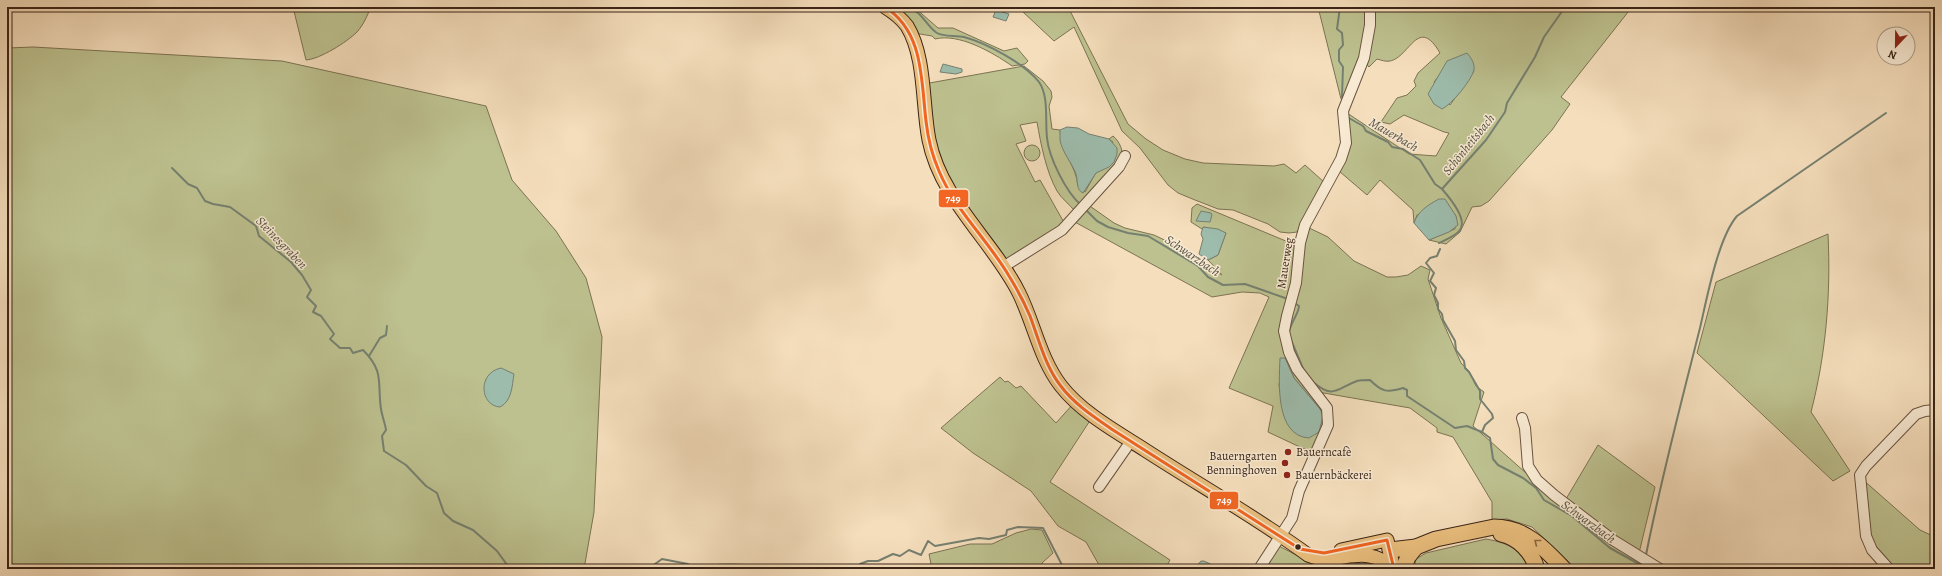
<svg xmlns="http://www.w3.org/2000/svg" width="1942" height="576" font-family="Alegreya,serif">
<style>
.green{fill:#bdc18f;stroke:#7c7353;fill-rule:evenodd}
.water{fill:#9dbcac;stroke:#768070}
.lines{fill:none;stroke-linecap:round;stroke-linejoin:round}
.stream{stroke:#768070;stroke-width:2}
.minor-casing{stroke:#6a5340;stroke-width:12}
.major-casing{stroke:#3b2517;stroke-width:15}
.highway-casing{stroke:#3b2517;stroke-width:17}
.minor{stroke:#f8ead3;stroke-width:10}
.major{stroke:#eabf7e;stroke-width:13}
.highway{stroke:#eabf7e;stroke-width:15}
.bus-1-casing{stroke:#f8ead3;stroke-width:6}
.bus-1{stroke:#f26522;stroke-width:3}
.oneway{stroke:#8a6a45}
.poi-dot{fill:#8f2418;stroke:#f8ead3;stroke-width:1.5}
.bus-dot{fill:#3b2517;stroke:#f8ead3;stroke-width:1.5}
.labels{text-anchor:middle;stroke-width:3;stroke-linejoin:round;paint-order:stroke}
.street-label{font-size:12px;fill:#3b2517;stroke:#f8ead3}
.poi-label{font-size:12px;fill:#3b2517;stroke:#f8ead3;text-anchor:start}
.water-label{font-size:13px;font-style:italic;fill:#585244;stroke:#f8ead3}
.line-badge{stroke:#f8ead3;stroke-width:1.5}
.badge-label{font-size:11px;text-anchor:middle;font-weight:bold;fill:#fff}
</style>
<rect width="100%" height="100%" fill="#f5debc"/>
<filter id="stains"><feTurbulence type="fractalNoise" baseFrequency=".005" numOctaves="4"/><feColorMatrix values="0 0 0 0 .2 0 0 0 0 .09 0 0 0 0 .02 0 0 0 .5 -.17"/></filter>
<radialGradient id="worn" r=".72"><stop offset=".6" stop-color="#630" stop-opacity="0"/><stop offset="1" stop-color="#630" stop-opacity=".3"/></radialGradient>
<!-- green -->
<g class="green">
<path d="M293,7H371C367,16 364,24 357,32C347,42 320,59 306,60Z"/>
<path d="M889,7H914L938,28H953L1004,51L1017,48L1028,61L1025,64L1012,66C992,52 959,33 935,39L932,36L914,33Z"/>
<polygon points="1026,7 1068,7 1128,124 1146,139 1163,150 1185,159 1203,163 1274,166 1284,164 1296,173 1305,165 1324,182 1297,232 1289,233 1280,232 1268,224 1233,210 1218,209 1195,200 1178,193 1168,185 1140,148 1122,131 1074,27 1054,41 1022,11"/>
<path d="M1318,7H1632L1561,97L1570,104L1552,130L1489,201L1481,206L1472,207L1460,232L1446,244L1429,240L1455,229L1456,216L1447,205L1417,215L1414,223L1413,210L1380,180L1367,195L1339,171L1344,111L1409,154L1436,156L1449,133L1444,132L1404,115L1390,124L1381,122L1397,98L1407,95L1416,86L1414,81L1418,73L1440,53C1418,15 1410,57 1390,61C1386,62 1381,60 1377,59L1369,67L1363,60L1343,101L1341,99ZM1474,71L1450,105L1434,82L1442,72Z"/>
<polygon points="33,47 282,61 486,106 512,180 556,231 586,278 602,337 594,512 584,569 7,569 7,48"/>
<path d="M1024,66L1043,81L1051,91L1052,97L1049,106L1052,129L1060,130C1060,151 1076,165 1078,186L1085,192L1113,142L1109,139L1113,136C1120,142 1123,150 1122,158L1074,210C1069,204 1061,198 1057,191C1046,171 1041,145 1037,122L1020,125L1026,141L1016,144L1035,182L1040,180L1066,226L1007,264L942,172L924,84Z"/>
<circle cx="1032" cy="153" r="8"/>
<path d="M1087,204L1114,223L1125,228L1154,235L1177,246L1222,275L1208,260L1218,255L1226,233L1204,227L1202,229L1191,222L1192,208L1197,204L1293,244C1302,269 1288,307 1282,333L1322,403L1327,419L1314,452L1302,448L1268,432L1273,406L1229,388L1269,297L1260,293L1242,292L1212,297L1073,221ZM1285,358L1294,378L1320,409L1284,416L1279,385Z"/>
<polygon points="1305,226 1328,237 1354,261 1387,277 1396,277 1408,275 1421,266 1430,270 1428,279 1441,318 1461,363 1469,371 1476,386 1484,392 1473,426 1535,481 1656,569 1576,569 1532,527 1507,519 1492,520 1492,502 1453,437 1437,432 1437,428 1410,408 1318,392 1295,360 1287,331"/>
<path d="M1828,234C1831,294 1826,354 1811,412L1850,471L1833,481L1697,353L1716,282Z"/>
<polygon points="1000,377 1005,382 1008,381 1016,388 1021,386 1056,423 1073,404 1091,419 1050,482 1170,560 1165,569 1103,569 1099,565 1086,542 1058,526 1031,491 973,453 941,428"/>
<polygon points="1598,445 1655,487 1639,553 1612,536 1566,499"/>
<polygon points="1861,478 1920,530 1935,537 1935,569 1891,569 1873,549"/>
<polygon points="1031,529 1042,530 1053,553 1042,563 1043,569 932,569 929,554 970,544 992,544 1016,533"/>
<path d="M1486,539C1509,543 1519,549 1530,569H1414L1416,559L1426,553Z"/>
<polygon points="1279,546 1315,565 1374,563 1379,565 1381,569 1262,569"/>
</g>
<!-- water -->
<g class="water">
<polygon points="996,10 1009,14 1006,21 993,17"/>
<path d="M1467,53C1471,58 1475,63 1474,70C1471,81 1452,104 1442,109L1434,104L1428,94L1447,61Z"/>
<polygon points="943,64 962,69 962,72 956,74 940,72"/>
<path d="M1067,127L1078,128L1089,134L1109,139L1117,148V154L1114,162L1109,167L1096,173L1083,193C1076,190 1078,181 1076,174C1072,163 1062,152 1060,140C1060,137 1060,133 1060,130Z"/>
<path d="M1439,199H1445L1456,216L1458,225L1449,232L1429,240L1414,223C1418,211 1428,205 1439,199Z"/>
<polygon points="1201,211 1211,213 1212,215 1210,222 1196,221"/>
<polygon points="1203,227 1218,229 1226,233 1218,255 1208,260 1199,254 1203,239 1201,234"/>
<path d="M1280,358H1285L1294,378L1320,409L1323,416L1319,432L1309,438C1275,436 1279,382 1280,358Z"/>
<path d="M501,368L514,374C512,386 512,401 500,407C480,406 477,373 501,368Z"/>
<polygon points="1201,561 1204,561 1221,569 1194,569"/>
</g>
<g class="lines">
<!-- stream -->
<g class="stream">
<path d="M908,7C911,9 915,11 918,13C925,19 930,29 937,33C944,37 956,35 964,37C986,43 1024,63 1039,82C1049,96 1045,121 1047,138C1049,158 1066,192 1081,205"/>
<polyline points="1340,7 1337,29 1342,33 1343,45 1339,50 1339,61 1343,67 1342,97"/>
<polyline points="1347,117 1363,126 1366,131 1388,142 1392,147 1403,149 1420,160 1435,184 1442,189"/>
<path d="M172,168L188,184L197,188L205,201L213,204L230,207L256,226L259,236L291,262L302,275L311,290L307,297L316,306L313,312L321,316L334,334L330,339L340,348H350L353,353L363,350C385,372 377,383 381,409C382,416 385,423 386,430L382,436L384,451L406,465L426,486L437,493L444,513L453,521L473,530L497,551L510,569"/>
<polyline points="1085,209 1097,221 1108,227 1128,233 1148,236 1198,266 1208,277 1223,285 1245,284 1288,299"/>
<path d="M1439,243C1445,240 1456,236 1460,230C1468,219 1449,197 1442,189L1486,140L1505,112L1507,103L1535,57L1544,37L1563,10L1568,7"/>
<polyline points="1440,249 1437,256 1430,258 1426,263 1434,273 1430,281 1436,288 1434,295 1438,303 1438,309 1442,314 1443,320 1455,341 1456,350 1464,361 1465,368 1469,372 1480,391 1480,399 1492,414 1493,418 1485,425 1482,432"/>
<path d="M1289,332C1291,322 1299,313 1299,306L1293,302"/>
<polyline points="1291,340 1304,371"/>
<polyline points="369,356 380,338 386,335 387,326"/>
<path d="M1313,382C1334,400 1337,388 1357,381C1361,380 1366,380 1370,380C1382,392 1387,393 1403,388L1407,390V396L1455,428L1467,426L1482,432L1490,438L1493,459L1498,465L1523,478L1536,488L1544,500L1572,516L1610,548L1648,569"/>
<path d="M1646,555C1661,479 1681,403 1700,328C1707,298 1718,238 1737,216L1886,113"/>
<polyline points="860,564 868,561 878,561 893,554 900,556 909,550 921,555 928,541 935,546 979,538 989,539 1006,535 1007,530 1018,527 1043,528 1064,569"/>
<path d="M648,569L662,559L688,564L697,569C715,560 775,567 797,569"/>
<polyline points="801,569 811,566 823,569"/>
</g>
<defs>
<g id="minor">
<polyline points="1003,267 1062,230 1119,167 1125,156"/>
<polyline points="1522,418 1525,428 1528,466 1537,480 1554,495 1613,540 1660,569"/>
<polyline points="1099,487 1131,441"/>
<polyline points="1259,569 1292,518 1299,491 1328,425 1327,408 1297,369 1289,352 1284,331 1287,316 1296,283 1300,243 1305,225 1341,159 1346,143 1343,111 1364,58 1370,25 1370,7"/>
<polyline points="1889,569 1872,550 1866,536 1860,475 1866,466 1916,414 1925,411 1935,410"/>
</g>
<g id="major">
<path d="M885,7C893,12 901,18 907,26C926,57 922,105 929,140C941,200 993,241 1019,293C1034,323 1040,359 1061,386C1082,413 1117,432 1145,450C1199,485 1256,517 1308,555C1338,568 1363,540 1394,569"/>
<polyline points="1341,550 1387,540 1392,561"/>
</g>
<g id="highway">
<path d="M1501,534C1519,538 1532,552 1537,569"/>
<path d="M1390,550L1416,547L1436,539L1494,527C1525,527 1544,548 1564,569"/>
<polyline points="1403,569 1408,557 1416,547"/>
</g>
</defs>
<!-- minor casing -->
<use href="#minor" class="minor-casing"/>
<!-- major casing -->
<use href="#major" class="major-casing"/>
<!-- highway casing -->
<use href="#highway" class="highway-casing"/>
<!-- minor -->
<use href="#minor" class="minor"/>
<!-- major -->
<use href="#major" class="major"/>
<!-- highway -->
<use href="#highway" class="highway"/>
<defs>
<path id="bus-1" d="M885,7C924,32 921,80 926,121C928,139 932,155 939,171C955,210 988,240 1009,276C1017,289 1024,302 1030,316C1039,340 1045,365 1060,385C1074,404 1094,417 1113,430L1300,549L1324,553L1387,540L1394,569"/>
</defs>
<!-- bus-1 casing -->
<use href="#bus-1" class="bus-1-casing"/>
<!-- bus-1 -->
<use href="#bus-1" class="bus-1"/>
</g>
<!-- one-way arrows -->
<defs><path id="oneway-chevron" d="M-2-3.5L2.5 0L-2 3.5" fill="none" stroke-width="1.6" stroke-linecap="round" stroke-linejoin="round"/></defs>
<use class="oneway" href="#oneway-chevron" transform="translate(1537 542) rotate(-142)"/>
<!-- markers -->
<g class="poi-dot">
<circle cx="1288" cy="452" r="4"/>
<circle cx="1285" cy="463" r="4"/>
<circle cx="1287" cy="475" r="4"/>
</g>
<circle class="bus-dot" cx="1298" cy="547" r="3.5"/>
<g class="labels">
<!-- street labels -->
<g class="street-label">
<text transform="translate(1285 263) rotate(-81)" y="4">Mauerweg</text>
</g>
<!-- poi labels -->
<g class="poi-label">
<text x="1296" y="456">Bauerncafè</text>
<text x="1277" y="460" text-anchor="end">Bauerngarten<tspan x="1277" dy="14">Benninghoven</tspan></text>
<text x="1295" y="479">Bauernbäckerei</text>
</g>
<!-- water labels -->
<g class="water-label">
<text transform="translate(1394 134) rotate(30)" y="5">Mauerbach</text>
<text transform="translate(1468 144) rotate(-51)" y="5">Schönheitsbach</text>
<text transform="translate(282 242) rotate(46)" y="5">Steinesgraben</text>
<text transform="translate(1193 255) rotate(34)" y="5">Schwarzbach</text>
<text transform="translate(1589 521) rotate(36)" y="5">Schwarzbach</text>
</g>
</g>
<g class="line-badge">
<rect x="938" y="189" width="31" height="19" rx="4" fill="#f26522"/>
<rect x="1209" y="491" width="30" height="19" rx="4" fill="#f26522"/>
</g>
<g class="badge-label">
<text x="953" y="202">749</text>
<text x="1224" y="504">749</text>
</g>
<!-- margin -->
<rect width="1942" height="576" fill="none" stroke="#f5debc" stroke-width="24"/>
<rect x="8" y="8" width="1926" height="560" fill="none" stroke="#3b2517" stroke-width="2"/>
<rect x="12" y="12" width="1918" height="552" fill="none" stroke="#3b2517"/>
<!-- north arrow -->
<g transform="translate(1896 46) rotate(202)"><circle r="19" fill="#f8ead3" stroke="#ac9b88"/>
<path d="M0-3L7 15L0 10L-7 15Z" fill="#8f2418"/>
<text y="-6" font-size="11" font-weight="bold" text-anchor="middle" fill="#3b2517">N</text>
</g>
<rect width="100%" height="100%" filter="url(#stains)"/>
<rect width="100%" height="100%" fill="url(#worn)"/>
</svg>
